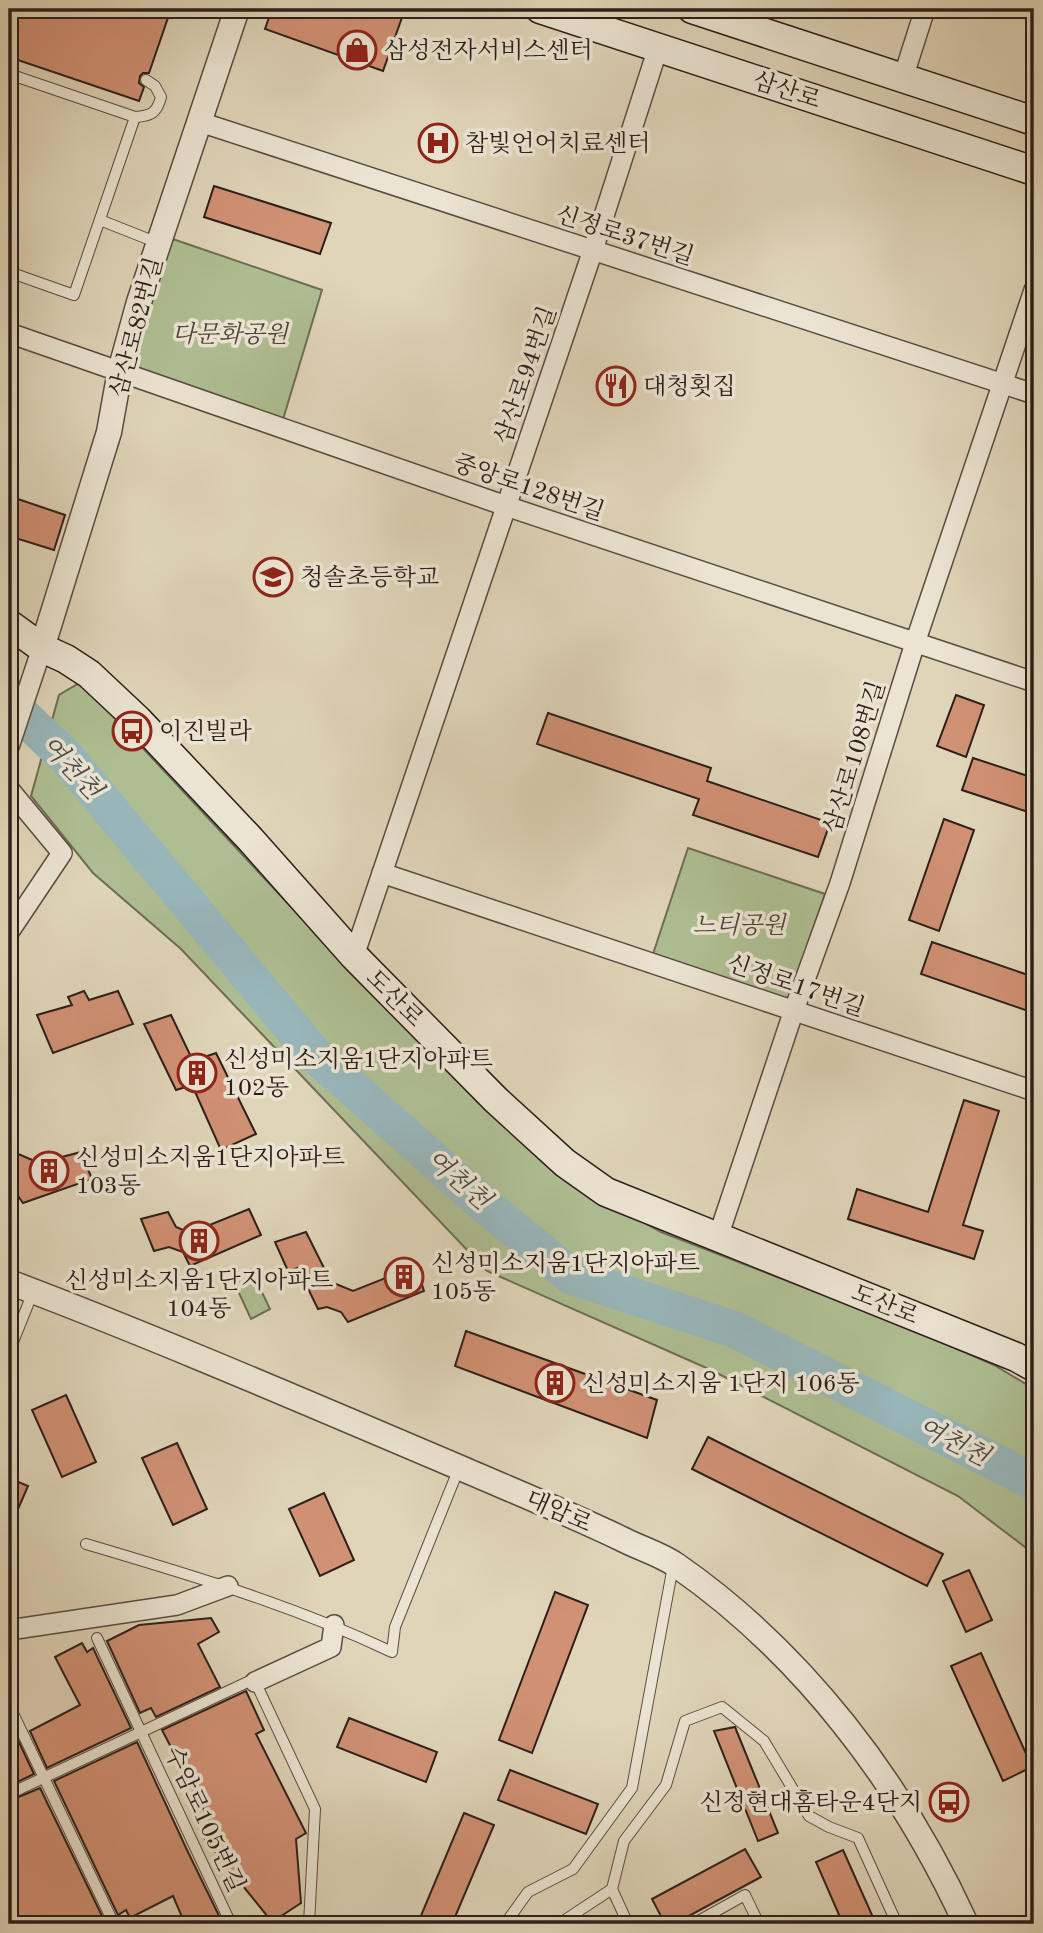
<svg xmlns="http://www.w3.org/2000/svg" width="1043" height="1933" font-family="'Old Standard TT','Noto Serif KR',serif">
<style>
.green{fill:#aebe92;stroke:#6d6e56;stroke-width:2}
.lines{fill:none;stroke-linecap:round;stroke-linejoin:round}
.river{stroke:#98b6ba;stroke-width:37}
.building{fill:#d19175;stroke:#2c1f1a;stroke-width:2}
.service-casing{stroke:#594c42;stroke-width:12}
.minor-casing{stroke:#594c42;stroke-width:22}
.tertiary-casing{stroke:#594c42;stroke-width:27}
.secondary-casing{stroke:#2c1f1a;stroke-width:31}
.service{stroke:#ebe4d2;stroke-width:10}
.minor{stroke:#ebe4d2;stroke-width:19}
.tertiary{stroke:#ebe4d2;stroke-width:24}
.secondary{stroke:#ebe4d2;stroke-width:28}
.labels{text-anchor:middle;stroke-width:7;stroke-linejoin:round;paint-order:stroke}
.poi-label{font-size:24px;fill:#2c1f1a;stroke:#ebe4d2;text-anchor:start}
.street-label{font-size:24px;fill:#2c1f1a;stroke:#ebe4d2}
.park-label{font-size:24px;font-style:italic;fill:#4c4738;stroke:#ebe4d2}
.water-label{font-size:26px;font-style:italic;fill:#4c4c4a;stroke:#ebe4d2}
</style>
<rect width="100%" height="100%" fill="#e0d5b9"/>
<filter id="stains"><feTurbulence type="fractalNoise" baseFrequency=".00286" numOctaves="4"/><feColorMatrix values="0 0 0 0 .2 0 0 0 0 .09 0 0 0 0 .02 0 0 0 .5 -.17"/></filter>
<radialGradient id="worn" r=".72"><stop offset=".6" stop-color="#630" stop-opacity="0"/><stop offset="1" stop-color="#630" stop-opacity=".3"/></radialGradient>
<!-- green -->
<g class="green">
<polygon points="161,235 322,290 281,426 120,371"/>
<polygon points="81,682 322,940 599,1197 661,1232 917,1331 994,1365 1034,1389 1034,1554 958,1496 711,1370 487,1271 181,949 93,873 31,796 59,695"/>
<polygon points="688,848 825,894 789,1002 652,957"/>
<polygon points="251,1269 270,1309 251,1319 232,1278"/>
</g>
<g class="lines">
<!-- river -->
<polyline class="river" points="9,703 66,757 314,1054 481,1202 571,1276 736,1330 1034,1482"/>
</g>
<!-- building -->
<g class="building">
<polygon points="9,9 171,9 149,73 143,73 140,76 139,83 144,87 139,101 9,57"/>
<polygon points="272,9 405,9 383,71 265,29"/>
<polygon points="214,186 331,223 320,254 204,217"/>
<polygon points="9,496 65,515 54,550 9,536"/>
<polygon points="956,695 984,705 966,757 937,746"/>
<polygon points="548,713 711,768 707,781 830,823 818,857 693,815 699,799 537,744"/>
<polygon points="973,758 1034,778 1034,814 962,790"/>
<polygon points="944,819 974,830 939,931 909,920"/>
<polygon points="932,942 1034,977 1034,1013 921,974"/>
<polygon points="84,991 89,1000 118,991 133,1024 53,1053 37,1015 72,1005 68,997"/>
<polygon points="171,1015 193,1061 216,1053 256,1134 221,1150 192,1085 176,1090 144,1024"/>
<polygon points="964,1100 999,1111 963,1225 983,1231 974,1259 848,1219 857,1189 928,1212"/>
<polygon points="9,1150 39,1163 81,1152 92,1179 23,1203 9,1183"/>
<polygon points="249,1209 261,1235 190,1266 183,1252 169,1247 154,1251 141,1219 168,1212 176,1227 190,1233"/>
<polygon points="306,1232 331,1282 353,1291 416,1266 424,1291 348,1322 341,1312 327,1307 318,1309 298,1268 288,1271 275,1242"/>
<polygon points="466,1331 657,1400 647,1438 455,1366"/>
<polygon points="66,1395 96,1462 62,1477 32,1410"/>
<polygon points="708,1437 943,1554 927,1586 692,1469"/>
<polygon points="177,1443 207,1509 173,1525 142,1458"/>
<polygon points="9,1478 28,1486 9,1530"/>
<polygon points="324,1493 354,1560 320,1576 289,1509"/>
<polygon points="969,1570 992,1620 966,1632 943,1581"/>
<polygon points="555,1592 588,1605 532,1753 499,1740"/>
<polygon points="211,1618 219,1632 198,1644 220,1687 156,1717 151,1708 140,1713 107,1641 139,1625"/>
<polygon points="82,1643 87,1652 93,1648 131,1728 47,1768 30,1731 80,1705 55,1657"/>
<polygon points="981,1653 1032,1767 1003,1781 951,1666"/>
<polygon points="246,1691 264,1730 256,1734 306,1833 296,1839 301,1903 272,1922 205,1839 216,1833 162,1730"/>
<polygon points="349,1718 437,1752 426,1782 337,1747"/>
<polygon points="735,1727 778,1833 758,1841 714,1731"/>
<polygon points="17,1738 34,1774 9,1786 9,1742"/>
<polygon points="137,1742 187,1850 223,1924 185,1924 173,1896 130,1918 126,1910 118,1915 54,1781"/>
<polygon points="510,1770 598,1804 586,1834 498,1800"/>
<polygon points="40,1788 105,1922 100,1924 9,1924 9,1801"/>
<polygon points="464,1813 494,1825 452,1924 434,1924 420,1918"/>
<polygon points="745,1849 761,1877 674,1924 665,1924 652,1899"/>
<polygon points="843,1850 876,1924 843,1924 816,1862"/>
</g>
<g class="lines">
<defs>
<g id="service">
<polyline points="9,74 135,117 74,295 9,272"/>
<path d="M135,117C151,116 157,113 161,97L155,86L146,80"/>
<polyline points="100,220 158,243"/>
<polyline points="9,1352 33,1292"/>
<path d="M86,1544C191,1575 292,1605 392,1652L395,1627L459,1468"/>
<polyline points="97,1638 231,1924"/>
<polyline points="9,1705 114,1924"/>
<polyline points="9,1794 254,1679 315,1809 309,1924"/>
<polyline points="505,1924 528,1892 573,1869 632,1788 673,1566"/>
<polyline points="559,1924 612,1889"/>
<polyline points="628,1924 612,1889 624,1841 666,1785 685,1721 722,1707 764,1741 809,1816 829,1827 858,1838 897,1924"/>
<polyline points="693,1924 745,1895 759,1924"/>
</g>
<g id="minor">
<polyline points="903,78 925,9"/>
<polyline points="200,122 1034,394"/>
<polyline points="9,333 506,506 1034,682"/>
<polyline points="9,747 42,648"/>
<polyline points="9,789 62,853 9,932"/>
<polyline points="382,873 1034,1091"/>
<polyline points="354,956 593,250 658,48"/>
<polyline points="718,1237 794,1010 840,883 915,643 1034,290"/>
<polyline points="9,1630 177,1605 228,1586"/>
<polyline points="255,1682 331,1647 334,1625"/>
</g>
<g id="tertiary">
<polyline points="42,648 109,432 120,371 139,302 237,9"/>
<path d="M9,1282C162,1340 312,1405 463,1469C516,1492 570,1514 622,1539C639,1548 660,1554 676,1565C803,1653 902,1784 966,1924"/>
</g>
<g id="secondary">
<polyline points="540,9 1034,171"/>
<polyline points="692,9 1034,121"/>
<polyline points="9,624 42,648 66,659 89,674 138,720 251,840 354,956 496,1100 565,1163 606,1192 1016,1357 1034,1367"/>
</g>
</defs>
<!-- service casing -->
<use href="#service" class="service-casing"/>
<!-- minor casing -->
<use href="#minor" class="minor-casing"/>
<!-- tertiary casing -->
<use href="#tertiary" class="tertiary-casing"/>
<!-- secondary casing -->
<use href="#secondary" class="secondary-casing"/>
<!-- service -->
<use href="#service" class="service"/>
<!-- minor -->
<use href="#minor" class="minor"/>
<!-- tertiary -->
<use href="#tertiary" class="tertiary"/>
<!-- secondary -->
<use href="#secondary" class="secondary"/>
</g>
<!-- icons -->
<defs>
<symbol id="shop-ring" viewBox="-11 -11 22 22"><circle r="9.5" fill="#ebe4d2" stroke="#8f2418" stroke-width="1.5"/><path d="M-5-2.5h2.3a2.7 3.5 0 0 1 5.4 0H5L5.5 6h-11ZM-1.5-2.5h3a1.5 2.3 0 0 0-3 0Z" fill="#8f2418"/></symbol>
<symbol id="hospital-ring" viewBox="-11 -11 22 22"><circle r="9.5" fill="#ebe4d2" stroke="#8f2418" stroke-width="1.5"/><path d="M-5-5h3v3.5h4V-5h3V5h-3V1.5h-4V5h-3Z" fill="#8f2418"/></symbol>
<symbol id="restaurant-ring" viewBox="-11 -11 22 22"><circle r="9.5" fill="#ebe4d2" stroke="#8f2418" stroke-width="1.5"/><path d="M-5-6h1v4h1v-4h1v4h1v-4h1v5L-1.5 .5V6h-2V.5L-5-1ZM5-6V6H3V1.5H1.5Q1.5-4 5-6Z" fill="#8f2418"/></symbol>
<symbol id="school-ring" viewBox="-11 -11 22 22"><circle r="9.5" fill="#ebe4d2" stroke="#8f2418" stroke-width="1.5"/><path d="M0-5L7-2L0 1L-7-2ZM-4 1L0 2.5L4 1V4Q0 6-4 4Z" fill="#8f2418"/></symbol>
<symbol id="bus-ring" viewBox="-11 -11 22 22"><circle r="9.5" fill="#ebe4d2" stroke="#8f2418" stroke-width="1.5"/><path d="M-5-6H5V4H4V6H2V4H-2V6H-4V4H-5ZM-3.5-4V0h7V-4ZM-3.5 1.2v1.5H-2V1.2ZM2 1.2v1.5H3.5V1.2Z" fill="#8f2418"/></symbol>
<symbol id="building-ring" viewBox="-11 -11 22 22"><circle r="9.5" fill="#ebe4d2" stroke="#8f2418" stroke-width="1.5"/><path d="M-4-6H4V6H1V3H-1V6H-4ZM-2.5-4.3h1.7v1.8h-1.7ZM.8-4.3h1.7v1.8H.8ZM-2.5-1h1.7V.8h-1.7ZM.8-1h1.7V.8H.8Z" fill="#8f2418"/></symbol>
</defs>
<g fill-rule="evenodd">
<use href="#shop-ring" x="335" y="28" width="44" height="44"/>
<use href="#hospital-ring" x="416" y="121" width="44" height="44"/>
<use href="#restaurant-ring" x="594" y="364" width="44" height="44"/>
<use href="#school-ring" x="251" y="555" width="44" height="44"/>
<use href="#bus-ring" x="110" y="709" width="44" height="44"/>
<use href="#building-ring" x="175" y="1051" width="44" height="44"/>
<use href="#building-ring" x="27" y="1149" width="44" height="44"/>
<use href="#building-ring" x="177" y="1219" width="44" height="44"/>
<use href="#building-ring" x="382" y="1255" width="44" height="44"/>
<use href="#building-ring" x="533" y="1361" width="44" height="44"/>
<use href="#bus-ring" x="927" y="1780" width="44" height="44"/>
</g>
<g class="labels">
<!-- poi labels -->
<g class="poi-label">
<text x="384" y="58">삼성전자서비스센터</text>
<text x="465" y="151">참빛언어치료센터</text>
<text x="643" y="394">대청횟집</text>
<text x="300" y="585">청솔초등학교</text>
<text x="159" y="739">이진빌라</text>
<text x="224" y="1067">신성미소지움1단지아파트<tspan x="224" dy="28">102동</tspan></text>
<text x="76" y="1165">신성미소지움1단지아파트<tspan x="76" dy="28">103동</tspan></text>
<text x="431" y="1271">신성미소지움1단지아파트<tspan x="431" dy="28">105동</tspan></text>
<text x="199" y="1288" text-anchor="middle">신성미소지움1단지아파트<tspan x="199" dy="28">104동</tspan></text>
<text x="582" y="1391">신성미소지움 1단지 106동</text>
<text x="922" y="1810" text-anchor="end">신정현대홈타운4단지</text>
</g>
<!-- street labels -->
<g class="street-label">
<text transform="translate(787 90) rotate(18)" y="8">삼산로</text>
<text transform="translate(625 235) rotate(18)" y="8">신정로37번길</text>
<text transform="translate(136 327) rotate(-75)" y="8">삼산로82번길</text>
<text transform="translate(525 375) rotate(-71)" y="8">삼산로94번길</text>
<text transform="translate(529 487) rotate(19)" y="8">중앙로128번길</text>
<text transform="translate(854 757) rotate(-73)" y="8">삼산로108번길</text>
<text transform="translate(796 985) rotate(19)" y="8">신정로17번길</text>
<text transform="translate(395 998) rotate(45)" y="8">도산로</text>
<text transform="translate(885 1304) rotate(22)" y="8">도산로</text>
<text transform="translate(559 1511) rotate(24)" y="8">대암로</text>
<text transform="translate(205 1819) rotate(65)" y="8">수암로105번길</text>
</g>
<!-- park labels -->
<g class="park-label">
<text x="230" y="342">다문화공원</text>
<text x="739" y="933">느티공원</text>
</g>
<!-- water labels -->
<g class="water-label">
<text transform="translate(72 767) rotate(47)" y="9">여천천</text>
<text transform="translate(459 1179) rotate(41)" y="9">여천천</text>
<text transform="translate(954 1441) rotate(27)" y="9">여천천</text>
</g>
</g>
<!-- margin -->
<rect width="1043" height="1933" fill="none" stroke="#e0d5b9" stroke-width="35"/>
<rect x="10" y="10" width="1022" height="1912" fill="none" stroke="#2c1f1a" stroke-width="3.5"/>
<rect x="18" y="18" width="1008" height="1898" fill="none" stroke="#2c1f1a" stroke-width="2"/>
<rect width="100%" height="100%" filter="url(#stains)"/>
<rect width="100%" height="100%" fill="url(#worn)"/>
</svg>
